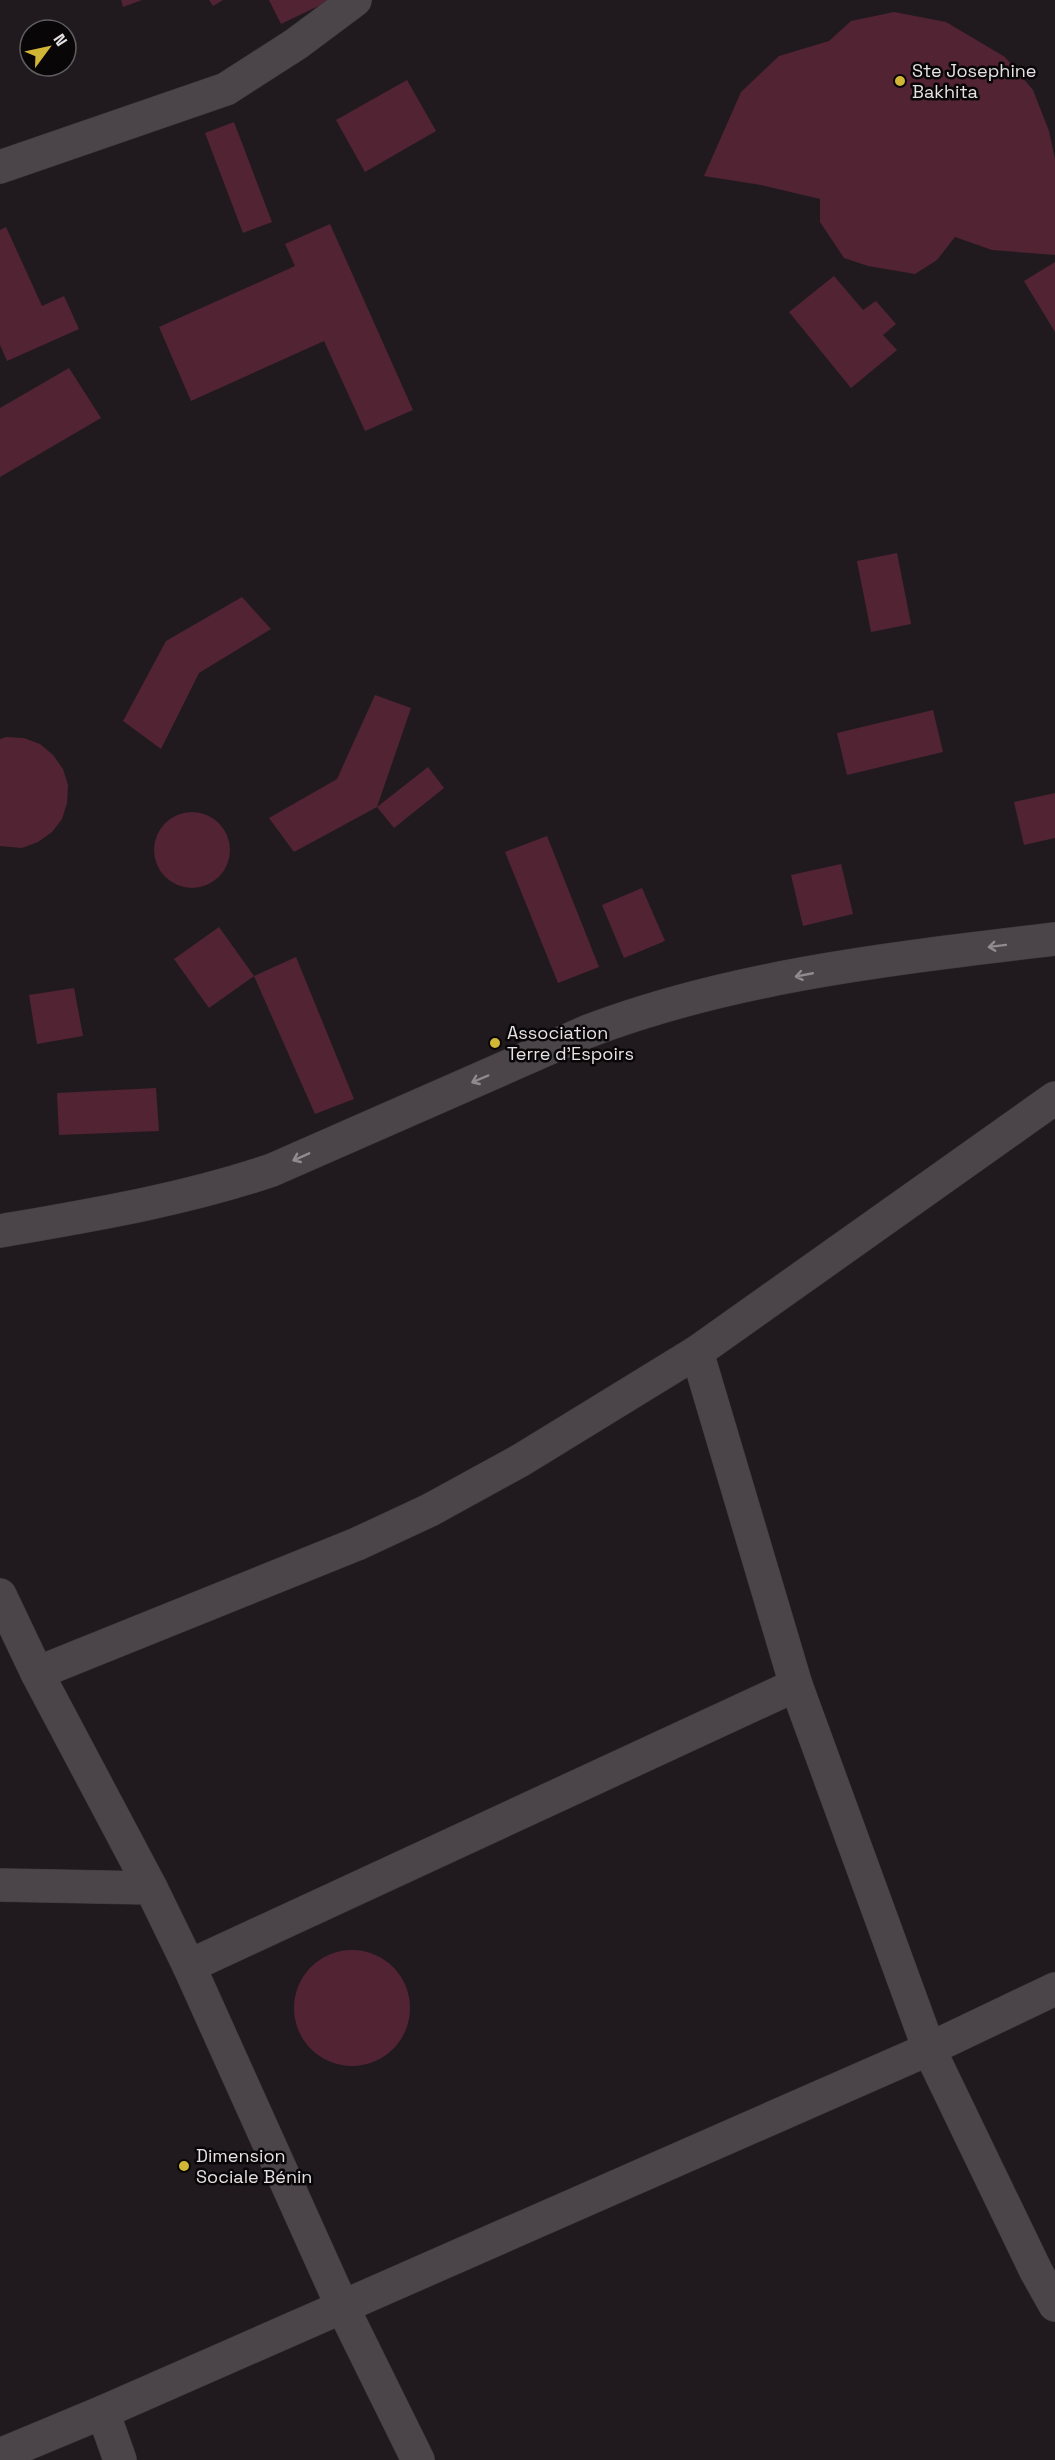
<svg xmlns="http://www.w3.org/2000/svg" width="1055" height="2460" font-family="'Space Grotesk',sans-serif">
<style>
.building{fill:#512333}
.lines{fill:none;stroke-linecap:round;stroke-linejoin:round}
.minor-casing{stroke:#393638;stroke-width:34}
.secondary-casing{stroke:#393638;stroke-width:34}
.minor{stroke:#4b454a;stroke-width:33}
.secondary{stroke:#4b454a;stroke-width:33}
.oneway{stroke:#908b8f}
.poi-dot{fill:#d2b736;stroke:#080607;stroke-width:2}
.labels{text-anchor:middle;stroke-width:5;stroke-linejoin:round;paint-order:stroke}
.poi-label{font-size:18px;fill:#e5e1e4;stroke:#080607;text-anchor:start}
</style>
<rect width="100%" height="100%" fill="#201a1e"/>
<!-- building -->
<g class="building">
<polygon points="121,0 142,0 123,7"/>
<polygon points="209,0 223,0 213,6"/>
<polygon points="269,0 331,0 281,24"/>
<polygon points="894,12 946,22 1005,57 1033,90 1049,131 1055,159 1055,255 992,250 955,237 937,260 915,274 868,266 844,258 820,222 820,199 761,185 704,176 741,92 779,56 829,41 851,21"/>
<polygon points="407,80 436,131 365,172 336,120"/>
<polygon points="234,122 272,222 243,233 205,133"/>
<polygon points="330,224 413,410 365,431 324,341 191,401 159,327 295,266 285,244"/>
<polygon points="6,227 42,306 64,296 79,329 7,361 0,345 0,230"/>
<polygon points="1055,262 1055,332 1024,281"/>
<polygon points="834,276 863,310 876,301 896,324 883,335 897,350 851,388 789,312"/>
<polygon points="69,368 101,418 0,477 0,408"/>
<polygon points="897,553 911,624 871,632 857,561"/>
<polygon points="242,597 271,629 199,673 161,749 123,721 166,641"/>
<polygon points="375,695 411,708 377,807 294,852 269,818 337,779"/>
<polygon points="933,710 943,752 847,775 837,733"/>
<polygon points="6,737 24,738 40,744 53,755 63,769 68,785 67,803 62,819 52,832 38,842 22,848 0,846 0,739"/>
<polygon points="428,767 444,788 394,828 377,807"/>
<polygon points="1055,793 1055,838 1024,845 1014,802"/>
<circle cx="192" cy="850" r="38"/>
<polygon points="547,836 599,967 558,983 505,852"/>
<polygon points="841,864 853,914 803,926 791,875"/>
<polygon points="642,888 665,941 624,958 602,905"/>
<polygon points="219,927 254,976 209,1008 174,959"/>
<polygon points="296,957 354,1099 315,1114 254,976"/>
<polygon points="74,988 83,1036 37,1044 29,995"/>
<polygon points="156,1088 159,1131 59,1135 57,1093"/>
<circle cx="352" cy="2008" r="58"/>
</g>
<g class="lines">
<defs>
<g id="minor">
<polyline points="0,167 226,89 296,44 355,0"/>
<polyline points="697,1352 796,1685 929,2049 1036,2271 1055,2305"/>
<polyline points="0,1595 37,1673 151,1888 189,1966 342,2306 418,2460"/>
<polyline points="37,1673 357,1544 430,1510 521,1460 697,1352 1055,1098"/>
<polyline points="0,1885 151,1888"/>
<polyline points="189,1966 796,1685"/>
<polyline points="103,2412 120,2460"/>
<polyline points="0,2455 103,2412 929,2049 1055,1989"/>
</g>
<path id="secondary" d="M0,1231C92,1215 183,1200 272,1170L586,1032C735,975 898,958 1055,939"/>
</defs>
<!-- minor casing -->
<use href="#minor" class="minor-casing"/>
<!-- secondary casing -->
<use href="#secondary" class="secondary-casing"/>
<!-- minor -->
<use href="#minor" class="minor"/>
<!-- secondary -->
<use href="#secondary" class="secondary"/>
</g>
<!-- one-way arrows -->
<defs><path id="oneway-shaft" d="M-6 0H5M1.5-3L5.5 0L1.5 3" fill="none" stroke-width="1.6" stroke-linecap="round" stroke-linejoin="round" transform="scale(1.5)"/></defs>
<g class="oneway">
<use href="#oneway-shaft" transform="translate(997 946) rotate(173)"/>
<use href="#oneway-shaft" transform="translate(804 975) rotate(169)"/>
<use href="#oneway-shaft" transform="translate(480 1079) rotate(157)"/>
<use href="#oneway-shaft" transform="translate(301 1157) rotate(156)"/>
</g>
<!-- markers -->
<g class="poi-dot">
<circle cx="900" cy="81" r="6"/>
<circle cx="495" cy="1043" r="6"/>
<circle cx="184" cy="2166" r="6"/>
</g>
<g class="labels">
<!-- poi labels -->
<g class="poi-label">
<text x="912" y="77">Ste Josephine<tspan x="912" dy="21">Bakhita</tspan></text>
<text x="507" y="1039">Association<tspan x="507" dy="21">Terre d'Espoirs</tspan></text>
<text x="196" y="2162">Dimension<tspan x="196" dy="21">Sociale Bénin</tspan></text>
</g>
</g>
<!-- north arrow -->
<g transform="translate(48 48) rotate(57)"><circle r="28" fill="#080607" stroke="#605e5f" stroke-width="1.5"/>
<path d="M0-4.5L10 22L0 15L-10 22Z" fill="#d2b736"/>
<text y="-9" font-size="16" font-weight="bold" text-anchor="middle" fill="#e5e1e4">N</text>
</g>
</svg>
